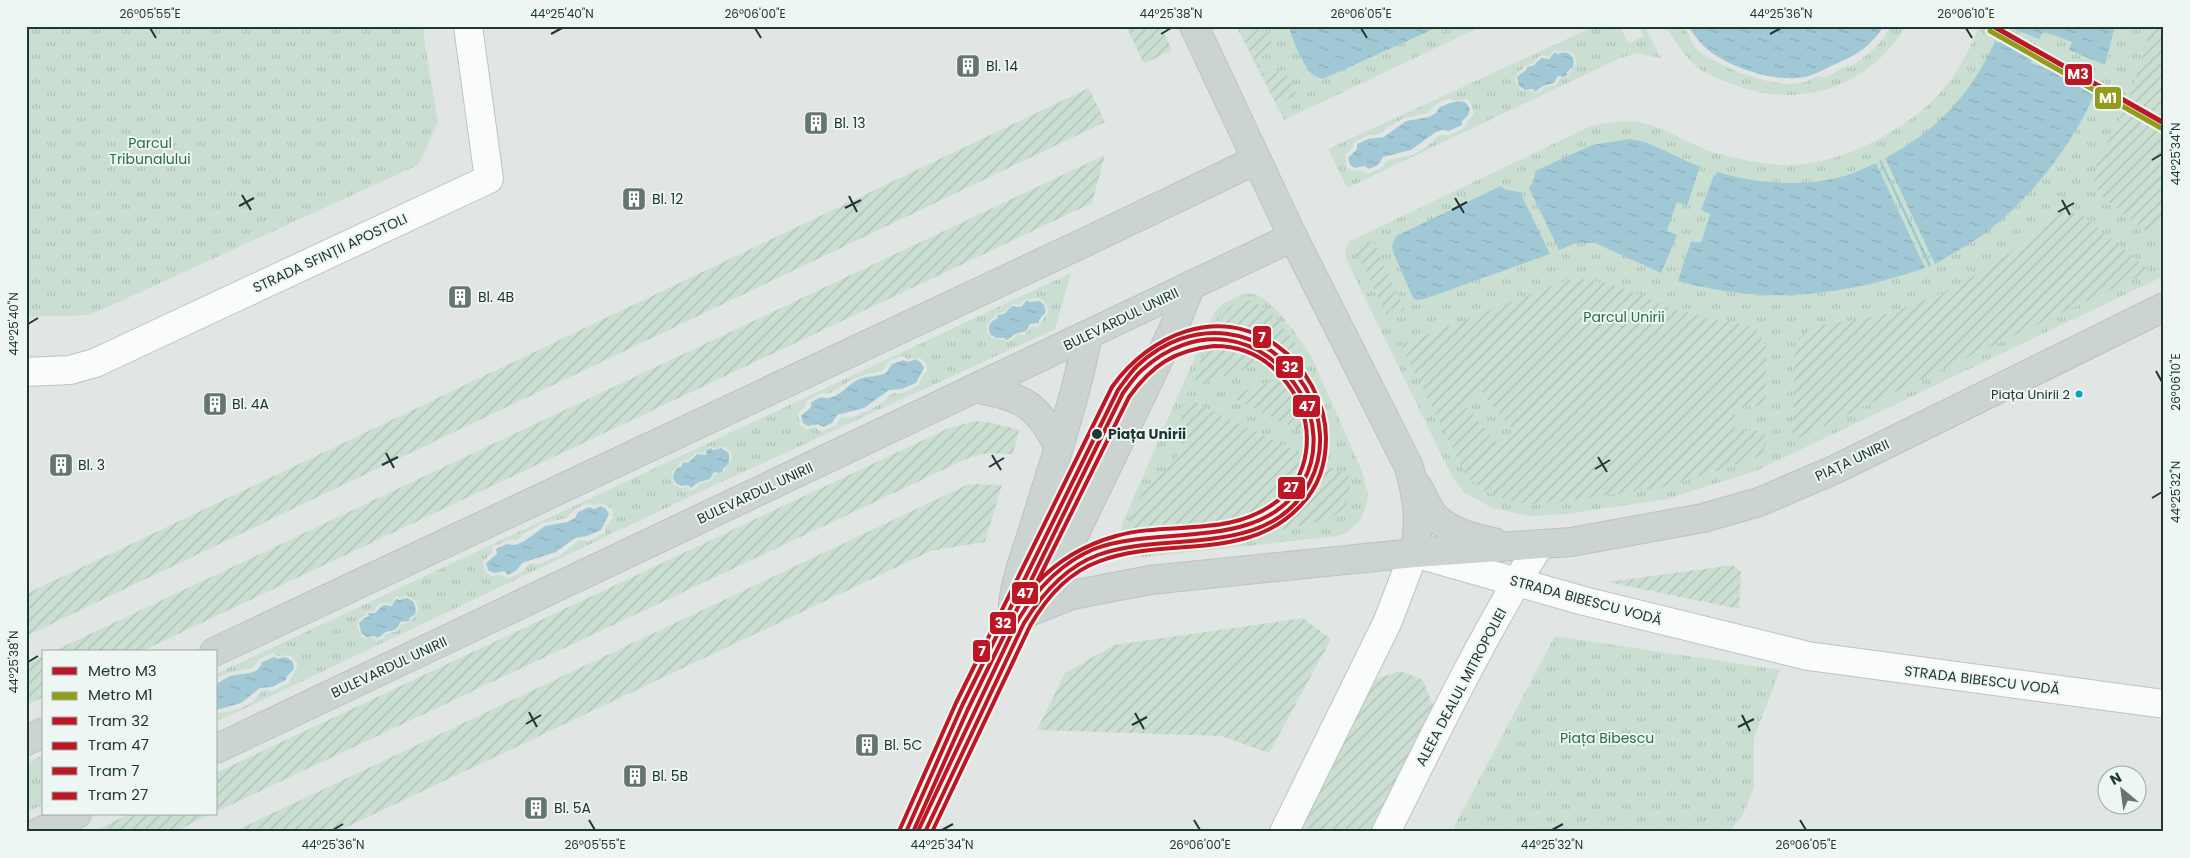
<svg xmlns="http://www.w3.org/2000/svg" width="2190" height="858" font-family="Poppins,sans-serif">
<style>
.grass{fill:url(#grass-tufts);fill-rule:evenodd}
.garden{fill:url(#garden-furrows);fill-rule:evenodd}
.water{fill:url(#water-ripples)}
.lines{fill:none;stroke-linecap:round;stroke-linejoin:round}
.street-casing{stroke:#bec3c1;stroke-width:30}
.secondary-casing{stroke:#bcc4c1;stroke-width:30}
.primary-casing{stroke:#bbc3c1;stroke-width:30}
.street{stroke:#fafbfb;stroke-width:28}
.secondary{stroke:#fafbfb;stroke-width:28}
.primary{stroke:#ccd4d2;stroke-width:28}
.tram-1-casing{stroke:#eef6f3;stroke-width:8}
.tram-2-casing{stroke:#eef6f3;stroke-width:8}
.tram-3-casing{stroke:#eef6f3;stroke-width:8}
.tram-4-casing{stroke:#eef6f3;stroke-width:8}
.tram-1{stroke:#be1622;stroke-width:4}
.tram-2{stroke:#be1622;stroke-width:4}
.tram-3{stroke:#be1622;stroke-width:4}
.tram-4{stroke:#be1622;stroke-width:4}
.metro-1-casing{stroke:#eef6f3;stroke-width:9}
.metro-2-casing{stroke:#eef6f3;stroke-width:9}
.metro-1{stroke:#bc1725;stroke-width:5}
.metro-2{stroke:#909c1a;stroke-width:5}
.ticks{fill:none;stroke:#203834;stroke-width:2}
.bus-dot{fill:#02a3c6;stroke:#eef6f3;stroke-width:2}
.stop-dot{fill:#203834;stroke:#eef6f3;stroke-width:2}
.labels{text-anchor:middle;stroke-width:4;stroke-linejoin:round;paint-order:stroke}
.bus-label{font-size:13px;fill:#203834;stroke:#eef6f3;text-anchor:end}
.poi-label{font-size:14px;fill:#203834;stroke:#eef6f3;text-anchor:start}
.park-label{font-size:14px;fill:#2b6d4b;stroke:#eef6f3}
.street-label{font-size:14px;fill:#203834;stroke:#eef6f3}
.stop-label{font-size:14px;font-weight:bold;fill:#203834;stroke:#eef6f3;text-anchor:start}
.line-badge{stroke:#eef6f3;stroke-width:2}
.badge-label{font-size:14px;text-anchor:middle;font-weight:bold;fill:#fff}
.neatline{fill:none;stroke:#203834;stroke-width:2}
.ticks-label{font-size:12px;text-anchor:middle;fill:#203834}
</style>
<defs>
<pattern id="grass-tufts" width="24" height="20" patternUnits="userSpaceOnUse" patternTransform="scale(1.25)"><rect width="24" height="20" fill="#cadfd2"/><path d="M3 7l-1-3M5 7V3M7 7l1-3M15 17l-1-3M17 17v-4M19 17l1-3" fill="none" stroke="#adc0b5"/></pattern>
<pattern id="garden-furrows" width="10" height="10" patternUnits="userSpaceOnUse" patternTransform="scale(1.25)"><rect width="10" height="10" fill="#cadfd2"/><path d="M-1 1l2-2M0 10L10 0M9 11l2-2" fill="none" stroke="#adc0b5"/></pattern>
<pattern id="water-ripples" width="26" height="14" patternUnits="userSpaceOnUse" patternTransform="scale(1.25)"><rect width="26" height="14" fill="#a1c9d5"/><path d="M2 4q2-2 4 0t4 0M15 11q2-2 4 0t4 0" fill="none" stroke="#8aadb7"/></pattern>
</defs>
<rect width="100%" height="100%" fill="#e1e6e4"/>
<!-- grass -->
<g class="grass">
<polygon points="26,26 422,26 438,123 418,165 90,315 26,317"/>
<polygon points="1236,26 1482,26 1284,120"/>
<path d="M1595,26H1619L1629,44L1643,36L1638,26H1645L1661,58L1637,53L1618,59L1347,188L1328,149ZM1555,50L1557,52L1569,51L1575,56L1576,64L1569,73V76L1560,78L1556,85L1544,87L1542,91L1535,94L1532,91L1521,90L1515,80L1518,72L1524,68V66C1526,65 1529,65 1532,64C1538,60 1535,53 1549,57ZM1449,98L1455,101L1467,99L1472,105L1474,113L1467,122L1466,127L1449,135H1440L1434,139L1432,143L1413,155L1388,160L1383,167L1368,174L1362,170L1353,171L1347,167L1345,155L1353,147V143L1369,135H1378L1385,129L1404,118L1428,113L1436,104Z"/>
<path d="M1665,26C1699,26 1682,39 1701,53C1726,69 1775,90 1805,82C1809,81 1812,79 1815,77C1819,76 1823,77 1826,77C1831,76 1835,71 1840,69C1844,67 1850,67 1854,64C1868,55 1884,42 1890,26H1906C1868,89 1797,111 1730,83C1720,79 1707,75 1698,68C1686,58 1674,40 1665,26Z"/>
<path d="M1979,26H2164V276L1758,470L1667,499L1567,514L1528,516L1492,508L1465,493L1454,480L1439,450L1347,261L1345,250L1350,241L1591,126C1658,109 1668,141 1724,155C1744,160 1767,165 1788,165C1818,165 1848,155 1875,141C1928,113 1957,83 1979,26Z"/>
<path d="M1071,273L1055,329L702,491L216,722V713C227,713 248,708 256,698C259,695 259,693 264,690L272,691L289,683C291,676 297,673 297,664L290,655L278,656L273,653L259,659L252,668L227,673L216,679V674ZM1027,298L1029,300C1039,294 1048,302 1048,312L1041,322V324L1036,327L1031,326L1024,335H1016L1014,339L1006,342L1004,340L992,338L987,332V324L996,316L995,314L1004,312L1012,304L1020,305L1022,301ZM902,356L908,359L920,358L926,363L927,371L920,380L919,385L903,393H894L887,397L885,401L868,411L853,417L841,418L836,425L821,432L816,427L806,429L800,425L798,413L806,405V401L822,393H831C851,379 858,376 882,371L889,361ZM711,446L713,448L725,447L731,452L732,460L725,469V472L715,474L711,481L700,484L698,487L690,491L688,487L680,488L673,484L672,472L680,464L679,462L688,460L696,452L704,453ZM588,503L594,505L605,504L612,510L613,518L606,527L605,533L588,541L579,540L561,555L538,564L530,563L522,572L507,579L501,575L492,576L485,572L483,561L492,553V547L508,540H517L523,534L543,523L567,518L575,509ZM397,596L399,598C410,594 418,599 418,611L411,620L412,622L401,624L398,631L386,634L384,638L377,641L374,638L362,637L357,626L359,619L366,615V612L374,611C377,604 383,601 390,604Z"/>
<path d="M1243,294C1249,294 1254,293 1259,296C1276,304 1301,340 1311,356L1362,471L1368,495L1366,506L1360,521L1346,533L1338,536L1144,557H1134L1125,554L1119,540L1123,522L1214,313L1222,304Z"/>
<polygon points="1555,636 1780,670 1754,738 1754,787 1742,816 1729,832 1454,832 1455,825"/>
<polygon points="44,755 44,768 41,775 44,783 44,804 26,813 26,763"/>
</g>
<!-- garden -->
<g class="garden">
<polygon points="1126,26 1161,26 1172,50 1144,64"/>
<polygon points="1263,26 1275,49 1257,60 1267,78 1284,69 1297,95 1277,105 1242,37"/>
<polygon points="2151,26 2164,26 2164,220 2150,235 2099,194 2094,180 2095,171 2099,157 2118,124 2133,88"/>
<polygon points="1089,88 1105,122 26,636 26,594"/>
<polygon points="1105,155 1092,203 140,652 52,652"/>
<polygon points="2069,211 2083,216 2150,271 1792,441 1795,349 1799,338 1814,327 1887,314 1923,301 1958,286 2007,255 2051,217 2062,212"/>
<polygon points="1373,241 1405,310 1397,312 1395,308 1389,310 1391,315 1387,316 1357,254 1360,247"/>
<path d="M1584,279L1612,284L1669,307L1706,318L1744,324L1757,331L1767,347L1766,406H1735V431H1765L1764,454L1720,470L1664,487L1567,501L1530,504L1510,501L1485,491L1474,483L1465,473L1401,345L1564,281ZM1480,390L1515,432L1499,445L1463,403Z"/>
<path d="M1243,300C1266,298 1287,334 1301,350L1290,354C1269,336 1245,325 1217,325C1224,312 1229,305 1243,300Z"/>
<path d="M1210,341C1232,342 1255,345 1272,360L1201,384L1195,380L1194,376Z"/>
<polygon points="1287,375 1307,412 1312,437 1229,396"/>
<path d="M1190,400L1310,457C1287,539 1203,529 1134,536L1130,529C1134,513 1138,494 1150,483C1162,473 1172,467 1179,452C1186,436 1179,422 1181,406Z"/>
<polygon points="976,421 993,423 1019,430 1013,454 987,453 966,459 216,812 216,773 951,427"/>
<path d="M1326,465L1349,476C1350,487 1352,501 1342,510C1329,523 1292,527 1273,531C1300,515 1316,494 1326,465Z"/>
<polygon points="969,484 1002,485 985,542 931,551 336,832 233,832"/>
<polygon points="1733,565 1741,572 1739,609 1608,582"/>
<polygon points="1303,618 1331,639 1269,753 1221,736 1037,730 1065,673 1114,645"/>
<polygon points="44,656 44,697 26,705 26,664"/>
<polygon points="1400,671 1423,680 1433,706 1372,832 1297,832 1372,680"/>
<polygon points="129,814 211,814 174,832 92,832"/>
</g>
<!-- water -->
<g class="water">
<path d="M1290,26H1432L1431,30L1323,79C1319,78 1316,77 1312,74C1305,68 1289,36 1290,26Z"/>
<path d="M1688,26H1884C1873,43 1859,54 1840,62C1828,67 1818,74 1805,77C1776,83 1731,68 1708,50C1700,43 1694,35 1688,26Z"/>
<polygon points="2006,26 2115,26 2105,65 2069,50 2072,42 2043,31 2039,39"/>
<path d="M1995,41L2000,43L2001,41L2034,54L2031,63L2060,74L2064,65L2097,79L2099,82C2078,139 2033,197 1984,234C1969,245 1951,254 1935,264L1885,158C1936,132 1972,93 1995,41Z"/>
<path d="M1555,52L1557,54C1565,51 1570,52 1574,60L1573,67L1567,72V75L1564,77L1558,76L1554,83L1543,86L1535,92L1533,89L1525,90L1519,86L1517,77L1527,69L1526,67L1533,66L1541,58L1549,59Z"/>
<path d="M1462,101C1473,106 1471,115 1462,121V125L1449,131L1442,130L1436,132L1411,150L1383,157L1378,165L1369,169L1365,166L1355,168L1350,165L1348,158L1357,149V144L1368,139L1384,137L1406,121L1429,117L1436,113L1440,107L1450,103Z"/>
<path d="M1629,139C1655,142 1675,158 1700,166L1687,206L1677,202L1667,231L1677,235L1661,273L1595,243H1576L1559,250L1529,188L1534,181L1535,171L1592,145Z"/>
<polygon points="1881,160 1931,265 1929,267 1879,161"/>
<path d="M1876,163L1925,268C1839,297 1767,305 1678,281L1691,241L1701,243L1710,214L1701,210L1714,175H1716L1717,172C1759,184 1804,188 1847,175C1857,172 1866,167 1876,163Z"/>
<polygon points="1501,186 1506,190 1520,192 1550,254 1424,299 1417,300 1413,298 1393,252 1392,246 1396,236"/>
<path d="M1027,300L1029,302L1040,301L1044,305L1046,312L1039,320V323L1030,324L1026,331L1015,334L1007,340L1004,338H996L991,335C986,327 990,321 998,318L997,315L1004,314L1012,306L1021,307Z"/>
<path d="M916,359L922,364L924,368L916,383L902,389L889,390L864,408L837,415L832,423L823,427L818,424L808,426L803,423L801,416L811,407V402L821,397C837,402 846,385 859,379C868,376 877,377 886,373L892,364L904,360L908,362Z"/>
<path d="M711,448L713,450L721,448L729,453V463L723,469V471L720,473L714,472L710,479L699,482L691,488L688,485C673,490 667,471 682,466V463L689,462L697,454L706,455L707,450Z"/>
<polygon points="601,506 606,509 609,514 601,530 587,536 575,538 556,552 522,563 517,570 508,575 504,571 494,573 488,570 486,563 497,554 496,549 507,544 515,545 523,542 545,526 567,522 575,518 578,512 589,507 594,509"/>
<path d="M407,598C414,600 417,606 415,614L409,619L410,621L400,622C397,633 391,629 384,633C382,635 380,637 377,638L375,636L367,637L361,633L359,623L364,618L369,616L368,613H375L383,605L392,606L394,601L397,599L399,600Z"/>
<path d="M274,657L278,659L283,657L288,658L293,662L294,669L287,676L286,680L272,687L260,688L241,703L216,710L217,684C223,680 228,676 235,675C246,673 258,675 262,662Z"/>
</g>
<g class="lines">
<defs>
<g id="street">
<polyline points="26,372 70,370 95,363 489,179 468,26"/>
<polyline points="1284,832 1387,623 1414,553"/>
<path d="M1386,832C1435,734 1482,636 1540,544"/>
</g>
<polyline id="secondary" points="1418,554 1584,601 1808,656 2164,704"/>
<g id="primary">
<path d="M1194,26L1293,237L1409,467C1418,501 1421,519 1414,553"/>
<path d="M975,388C1024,398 1035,402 1059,447"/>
<path d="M1418,487C1423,496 1428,510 1436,518C1450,531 1475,539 1494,542"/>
<path d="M1013,620C1010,592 1026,554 1034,527C1054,463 1075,400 1088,335"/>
<polyline points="1014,624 1031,611 1072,595 1150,580 1414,553 1571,542 1703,518 1759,502 1836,469 2164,307"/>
<polyline points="214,652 1094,238 1256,160"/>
<polyline points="26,741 44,732"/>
<polyline points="216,749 1293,237"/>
<polyline points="39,832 77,814"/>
<polyline points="914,832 956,739 1014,624 1073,537 1172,332 1191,285"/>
</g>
</defs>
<!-- street casing -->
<use href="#street" class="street-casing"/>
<!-- secondary casing -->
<use href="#secondary" class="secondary-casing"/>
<!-- primary casing -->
<use href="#primary" class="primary-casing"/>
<!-- street -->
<use href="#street" class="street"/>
<!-- secondary -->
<use href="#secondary" class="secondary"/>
<!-- primary -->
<use href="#primary" class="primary"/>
<defs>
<path id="tram-1" d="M906,832L962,706L1118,390C1124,382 1130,373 1137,366C1191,315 1266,324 1305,387C1322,415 1326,451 1310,482C1271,560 1165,530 1098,555C1065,567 1042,594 1024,623L925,832"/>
<path id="tram-2" d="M913,832L968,709L1123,393C1129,385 1135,376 1142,370C1195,322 1263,331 1300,392C1316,419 1319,454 1303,482C1262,553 1160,524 1094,549C1061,563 1036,590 1018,620L919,829"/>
<path id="tram-3" d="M900,829L956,703L1112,387C1150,334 1218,305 1276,345C1305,365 1326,403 1326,438C1326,463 1319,486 1302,504C1250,563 1166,536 1100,561C1069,572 1046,598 1030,626L932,832"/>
<path id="tram-4" d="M1214,346C1241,346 1263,355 1281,376C1300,397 1310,423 1306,452C1303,473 1293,490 1276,502C1229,538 1169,521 1116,536C1084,545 1058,560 1036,584L1129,397C1152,365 1175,350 1214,346Z"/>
</defs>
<!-- tram-1 casing -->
<use href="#tram-1" class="tram-1-casing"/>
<!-- tram-2 casing -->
<use href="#tram-2" class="tram-2-casing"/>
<!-- tram-3 casing -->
<use href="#tram-3" class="tram-3-casing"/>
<!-- tram-4 casing -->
<use href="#tram-4" class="tram-4-casing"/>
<!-- tram-1 -->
<use href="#tram-1" class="tram-1"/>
<!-- tram-2 -->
<use href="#tram-2" class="tram-2"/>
<!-- tram-3 -->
<use href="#tram-3" class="tram-3"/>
<!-- tram-4 -->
<use href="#tram-4" class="tram-4"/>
<defs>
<polyline id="metro-1" points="1993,26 2164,123"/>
<polyline id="metro-2" points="1990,31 2161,128"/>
</defs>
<!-- metro-1 casing -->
<use href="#metro-1" class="metro-1-casing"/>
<!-- metro-2 casing -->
<use href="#metro-2" class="metro-2-casing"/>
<!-- metro-1 -->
<use href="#metro-1" class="metro-1"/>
<!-- metro-2 -->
<use href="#metro-2" class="metro-2"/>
</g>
<!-- ticks -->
<path class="ticks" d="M150,28L156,38M755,28L761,38M1361,28L1367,38M1966,28L1972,38M551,34L562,28M1161,34L1171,28M1770,34L1781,28M2152,160L2162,154M242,195L251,210M849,196L857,212M1455,198L1464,213M2062,200L2070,215M239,206L254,198M845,208L861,200M1452,210L1467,202M2058,212L2074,203M28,324L38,318M2156,371L2162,382M386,453L394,468M992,455L1001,470M1598,457L1607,472M382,465L398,457M989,467L1004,458M1595,469L1610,460M2152,498L2162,492M28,662L38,656M529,712L537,727M1135,713L1144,729M1742,715L1750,731M526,724L541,715M1132,725L1147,717M1738,727L1754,719M589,820L595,830M1194,820L1200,830M1800,820L1806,830M333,830L343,824M942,830L953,824M1552,830L1563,824"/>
<!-- icons -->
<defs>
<symbol id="building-square" viewBox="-11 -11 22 22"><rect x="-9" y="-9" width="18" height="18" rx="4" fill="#647572" stroke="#eef6f3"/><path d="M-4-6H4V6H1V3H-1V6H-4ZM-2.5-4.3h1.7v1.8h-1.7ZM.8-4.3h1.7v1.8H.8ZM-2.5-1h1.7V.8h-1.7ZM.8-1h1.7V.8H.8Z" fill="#fff"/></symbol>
</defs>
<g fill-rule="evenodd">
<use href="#building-square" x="954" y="52" width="28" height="28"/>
<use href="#building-square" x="802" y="109" width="28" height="28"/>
<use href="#building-square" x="620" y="185" width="28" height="28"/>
<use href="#building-square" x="446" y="283" width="28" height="28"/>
<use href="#building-square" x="201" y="390" width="28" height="28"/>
<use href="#building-square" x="47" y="451" width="28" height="28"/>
<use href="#building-square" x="853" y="731" width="28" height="28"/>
<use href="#building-square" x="621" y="762" width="28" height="28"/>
<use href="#building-square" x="522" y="794" width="28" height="28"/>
</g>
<!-- markers -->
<circle class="bus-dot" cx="2079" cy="394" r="4.5"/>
<circle class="stop-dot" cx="1097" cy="434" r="6"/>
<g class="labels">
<!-- bus labels -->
<g class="bus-label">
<text x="2070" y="399">Piața Unirii 2</text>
</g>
<!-- poi labels -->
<g class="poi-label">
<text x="986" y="71">Bl. 14</text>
<text x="834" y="128">Bl. 13</text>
<text x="652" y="204">Bl. 12</text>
<text x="478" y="302">Bl. 4B</text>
<text x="232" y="409">Bl. 4A</text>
<text x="78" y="470">Bl. 3</text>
<text x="884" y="750">Bl. 5C</text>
<text x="652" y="781">Bl. 5B</text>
<text x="554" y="813">Bl. 5A</text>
</g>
<!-- park labels -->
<g class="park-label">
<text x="150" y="148">Parcul<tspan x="150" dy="16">Tribunalului</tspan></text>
<text x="1624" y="322">Parcul Unirii</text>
<text x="1607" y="743">Piața Bibescu</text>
</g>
<!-- street labels -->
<g class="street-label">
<text transform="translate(330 253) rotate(-25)" y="5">STRADA SFINȚII APOSTOLI</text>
<text transform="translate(1121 319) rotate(-26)" y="5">BULEVARDUL UNIRII</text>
<text transform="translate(1852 460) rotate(-25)" y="5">PIAȚA UNIRII</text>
<text transform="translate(755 493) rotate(-25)" y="5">BULEVARDUL UNIRII</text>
<text transform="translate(1586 600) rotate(15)" y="5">STRADA BIBESCU VODĂ</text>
<text transform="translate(389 667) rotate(-25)" y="5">BULEVARDUL UNIRII</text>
<text transform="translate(1982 680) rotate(7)" y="5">STRADA BIBESCU VODĂ</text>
<text transform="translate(1461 687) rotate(-62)" y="5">ALEEA DEALUL MITROPOLIEI</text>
</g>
<!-- stop labels -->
<g class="stop-label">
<text x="1108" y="439">Piața Unirii</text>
</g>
</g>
<g class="line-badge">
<rect x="2064" y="63" width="29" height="23" rx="5" fill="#bc1725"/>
<rect x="2094" y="86" width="28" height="24" rx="5" fill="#909c1a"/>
<rect x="1252" y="325" width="20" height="24" rx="5" fill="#be1622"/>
<rect x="1275" y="355" width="29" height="24" rx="5" fill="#be1622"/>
<rect x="1292" y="394" width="29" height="24" rx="5" fill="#be1622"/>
<rect x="1277" y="476" width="29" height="24" rx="5" fill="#be1622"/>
<rect x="1011" y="581" width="28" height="24" rx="5" fill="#be1622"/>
<rect x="989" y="611" width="28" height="24" rx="5" fill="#be1622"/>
<rect x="972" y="639" width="19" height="24" rx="5" fill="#be1622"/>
</g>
<g class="badge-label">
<text x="2078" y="79">M3</text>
<text x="2108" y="103">M1</text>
<text x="1262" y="342">7</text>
<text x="1290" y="372">32</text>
<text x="1307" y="411">47</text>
<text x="1291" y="492">27</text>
<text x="1025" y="598">47</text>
<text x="1003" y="628">32</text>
<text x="982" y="656">7</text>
</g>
<!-- border -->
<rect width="2190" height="858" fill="none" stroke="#eef6f3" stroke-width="55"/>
<!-- legend -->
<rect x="42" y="650" width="175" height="165" fill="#eef6f3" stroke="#9caaa7"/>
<rect x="52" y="667" width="25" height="8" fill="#bc1725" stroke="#9caaa7"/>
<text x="88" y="676" font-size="15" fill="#203834">Metro M3</text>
<rect x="52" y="692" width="25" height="8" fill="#909c1a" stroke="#9caaa7"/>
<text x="88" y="700" font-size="15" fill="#203834">Metro M1</text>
<rect x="52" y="717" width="25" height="8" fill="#be1622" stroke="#9caaa7"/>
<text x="88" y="726" font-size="15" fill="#203834">Tram 32</text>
<rect x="52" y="742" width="25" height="8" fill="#be1622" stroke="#9caaa7"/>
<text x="88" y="750" font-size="15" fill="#203834">Tram 47</text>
<rect x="52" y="767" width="25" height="8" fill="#be1622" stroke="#9caaa7"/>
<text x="88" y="776" font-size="15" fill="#203834">Tram 7</text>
<rect x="52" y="792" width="25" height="8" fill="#be1622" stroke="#9caaa7"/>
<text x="88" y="800" font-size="15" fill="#203834">Tram 27</text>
<!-- north arrow -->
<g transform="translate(2122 790) rotate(331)"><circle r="24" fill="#eef6f3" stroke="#9caaa7"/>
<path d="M0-4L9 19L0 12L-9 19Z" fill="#647572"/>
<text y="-8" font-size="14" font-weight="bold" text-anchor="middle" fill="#203834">N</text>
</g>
<rect x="28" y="28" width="2134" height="802" class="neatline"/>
<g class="ticks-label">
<text x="150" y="18">26°05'55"E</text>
<text x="562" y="18">44°25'40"N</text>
<text x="755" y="18">26°06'00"E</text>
<text x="1171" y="18">44°25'38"N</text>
<text x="1361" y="18">26°06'05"E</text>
<text x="1781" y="18">44°25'36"N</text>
<text x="1966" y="18">26°06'10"E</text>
<text transform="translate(2176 154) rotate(-90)" y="4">44°25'34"N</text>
<text transform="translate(14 324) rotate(-90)" y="4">44°25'40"N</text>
<text transform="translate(2176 382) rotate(-90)" y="4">26°06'10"E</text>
<text transform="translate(2176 492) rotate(-90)" y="4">44°25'32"N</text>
<text transform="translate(14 662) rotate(-90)" y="4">44°25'38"N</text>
<text x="333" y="849">44°25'36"N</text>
<text x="595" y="849">26°05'55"E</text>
<text x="942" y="849">44°25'34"N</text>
<text x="1200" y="849">26°06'00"E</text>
<text x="1552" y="849">44°25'32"N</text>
<text x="1806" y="849">26°06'05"E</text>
</g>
</svg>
